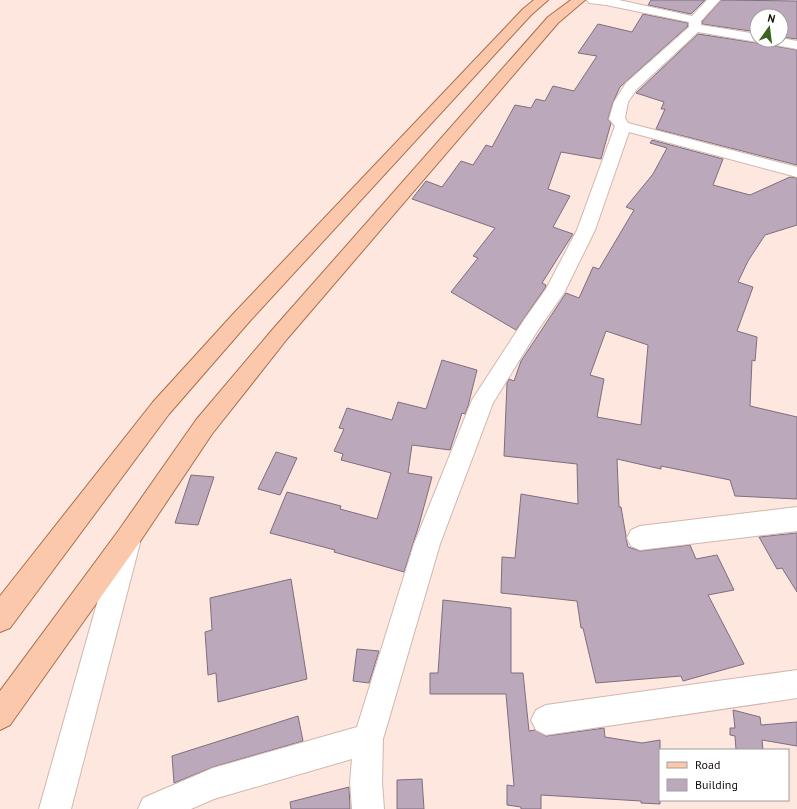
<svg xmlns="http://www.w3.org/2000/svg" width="797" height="809" font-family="'PT Sans',sans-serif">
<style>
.building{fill:#bba8bb;stroke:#7f6e7f;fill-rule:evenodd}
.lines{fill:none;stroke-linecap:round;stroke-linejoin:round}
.minor-casing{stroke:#d1b7ad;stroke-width:2}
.major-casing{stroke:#a96f4f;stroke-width:2}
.minor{fill:#fff;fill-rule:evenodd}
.major{fill:#fbc8ac;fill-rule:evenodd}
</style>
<rect width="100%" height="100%" fill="#fde7de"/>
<!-- building -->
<g class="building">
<polygon points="651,0 705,0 691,14 648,5"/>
<polygon points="721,0 797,1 797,39 781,37 781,16 757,16 757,32 702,24 702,22"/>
<polygon points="643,14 688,23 688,26 620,87 613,102 608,119 611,123 601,159 561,152 548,189 570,196 553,227 573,234 542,283 546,285 545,288 516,330 451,292 478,258 473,256 495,228 412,199 426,181 442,187 461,161 473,165 486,145 492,147 515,105 531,108 536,99 545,101 553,86 574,91 597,56 578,53 598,24 632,32"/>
<polygon points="698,34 757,43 762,43 764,44 797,50 797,165 656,129 665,109 661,109 664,102 636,93"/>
<path d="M652,140L723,159L713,185L750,195L790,177L797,178V225L765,235L748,261L738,282L753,287L737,331L757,337L755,361L752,360L750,406L797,417V499L735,496L730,480L661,466V469L617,459L619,507H621L626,536V539L628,547L640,551L690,545L696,559L717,555L734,590L708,595L744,664L683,681L681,676L596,683L583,628H581L577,601L501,593L502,557L515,558L521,494L578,504L577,464L504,456L507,383L509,379L514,381L521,361L566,293L579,298L593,267L599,269L634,210L626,207L653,174L667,148L650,143ZM606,331L648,345L641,425L597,417L604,379L590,375Z"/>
<polygon points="442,360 477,370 468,406 465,414 462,413 450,450 412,445 408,473 432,477 419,525 404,572 334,552 335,550 270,533 287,492 341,506 340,509 377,519 391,473 341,460 343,454 334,451 344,429 339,428 347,408 392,420 398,402 426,409"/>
<polygon points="276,452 297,458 280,495 258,489"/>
<polygon points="191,475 214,477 198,525 175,523"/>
<polygon points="797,533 797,592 782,568 777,569 759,537"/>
<polygon points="291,579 307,679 218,702 216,673 208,675 205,632 212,630 210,598"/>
<polygon points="443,600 511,608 511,673 523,673 529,731 535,730 546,736 604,728 605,737 642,743 660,740 660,804 641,803 641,801 541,795 541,809 521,809 521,807 507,805 507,785 514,786 506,694 430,694 430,673 438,673"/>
<polygon points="357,649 379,651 369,683 353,681"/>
<polygon points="733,710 760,717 761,725 797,722 797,746 762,740 763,750 736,750 735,736 730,735 730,728 735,728"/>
<polygon points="298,716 303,741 213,767 174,783 172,756"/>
<polygon points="422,779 424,809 397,809 397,780"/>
<polygon points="349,787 350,809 291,809 290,802"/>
</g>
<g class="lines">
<defs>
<g id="minor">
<polygon points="587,0 619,0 692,16 707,0 720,0 701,21 701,25 757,34 757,40 762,41 757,42 698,32 637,89 628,102 625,118 628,123 797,167 797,177 629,132 595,230 564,293 538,330 493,403 440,544 383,739 382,782 384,809 352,809 350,782 352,759 214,799 191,809 138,809 143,798 213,768 357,727 414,544 472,400 524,320 546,289 577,230 615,126 609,119 614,102 626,83 689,27 689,22 606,5 589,3"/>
<polygon points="781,38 797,41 797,49 764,43 762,40 781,40"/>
<polygon points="797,507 797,531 640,550 631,546 627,538 631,530 640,526"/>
<polygon points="127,531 136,534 140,543 71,809 39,809 114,543 118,534"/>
<polygon points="797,670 797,698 546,735 536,730 531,720 536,710 546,705"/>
</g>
<g id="major">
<polygon points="534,0 548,0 531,15 249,322 169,414 10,628 0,632 0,596 153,402 235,312 523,9"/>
<polygon points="571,0 585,0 558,23 287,339 212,434 137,546 10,725 0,730 0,691 119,530 196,420 273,329 548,17"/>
</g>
</defs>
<!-- minor casing -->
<use href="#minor" class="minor-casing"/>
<!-- major casing -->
<use href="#major" class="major-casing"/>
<!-- minor -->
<use href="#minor" class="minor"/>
<!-- major -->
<use href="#major" class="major"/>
</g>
<!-- legend -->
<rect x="659" y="749" width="130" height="52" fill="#ffffff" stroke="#a19e9d"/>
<rect x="667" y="762" width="20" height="6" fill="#fbc8ac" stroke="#a19e9d"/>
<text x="695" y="769" font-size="12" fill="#150c09">Road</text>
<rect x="667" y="779" width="20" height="12" fill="#bba8bb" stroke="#a19e9d"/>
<text x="695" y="789" font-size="12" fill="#150c09">Building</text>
<!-- north arrow -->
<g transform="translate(769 28) rotate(14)"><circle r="19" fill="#ffffff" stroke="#a19e9d"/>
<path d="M0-3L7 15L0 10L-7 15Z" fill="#3b641f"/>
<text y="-6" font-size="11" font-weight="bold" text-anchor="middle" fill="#150c09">N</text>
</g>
</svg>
